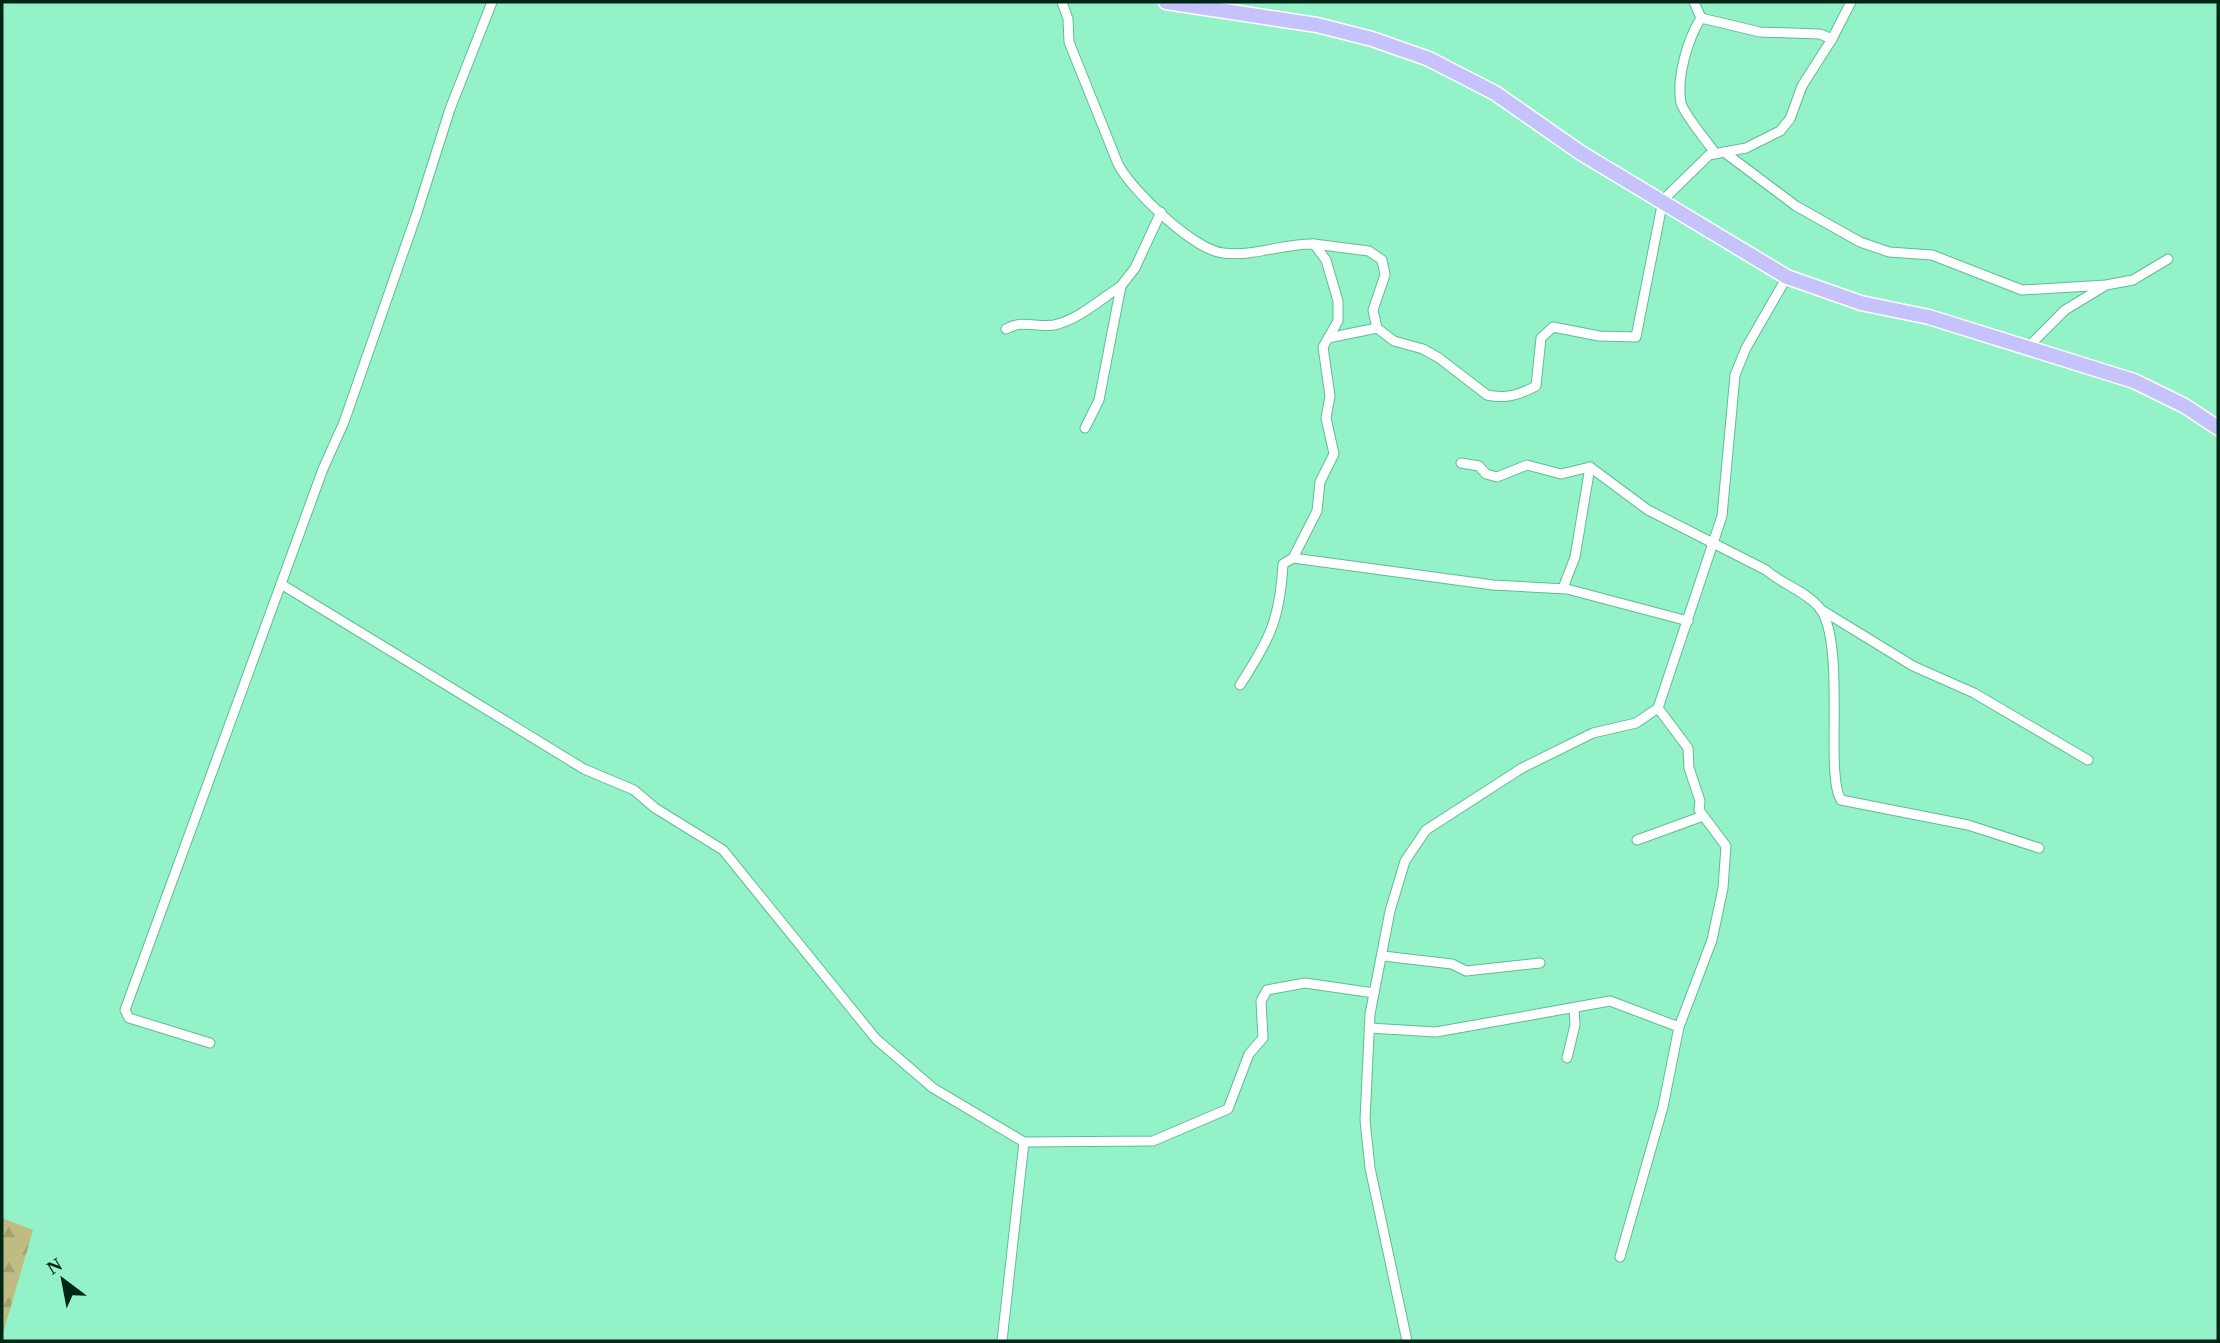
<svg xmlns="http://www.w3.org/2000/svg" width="2220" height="1343" font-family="Georgia,serif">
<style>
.forest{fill:url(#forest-firs)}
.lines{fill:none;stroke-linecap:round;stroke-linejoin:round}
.minor-casing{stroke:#5fbd96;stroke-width:11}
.primary-casing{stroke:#fff;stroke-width:17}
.minor{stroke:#fff;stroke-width:9}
.primary{stroke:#c5c2fc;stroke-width:14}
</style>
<defs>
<pattern id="forest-firs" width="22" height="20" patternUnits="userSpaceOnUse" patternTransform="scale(1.75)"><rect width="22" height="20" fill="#bfbb82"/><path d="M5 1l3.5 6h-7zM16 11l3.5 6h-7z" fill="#a2a170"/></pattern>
</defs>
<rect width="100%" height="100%" fill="#94f2c9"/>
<!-- forest -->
<polygon class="forest" points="2,1218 33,1230 2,1337"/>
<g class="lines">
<defs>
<g id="minor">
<path d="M1062,2L1068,19L1069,42L1118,164C1131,190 1194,250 1223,253C1254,257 1284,243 1314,244L1326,260L1338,301V321L1323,347L1330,396L1326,418L1334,454L1320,482L1317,511L1293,558"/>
<polyline points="1694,2 1701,18"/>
<path d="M1701,18C1688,38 1676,78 1681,103C1685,116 1707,141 1715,153"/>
<polyline points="1701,18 1760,32 1820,34 1832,39"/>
<polyline points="1724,152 1796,206 1860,242 1889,252 1932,255 2022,290 2106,285 2133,280 2168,259"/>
<path d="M1314,244L1369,251L1382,260L1385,275L1373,310L1377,328L1394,341L1423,349L1439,358L1487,395C1506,399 1519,395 1536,386L1541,338L1553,327L1599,336L1636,337L1663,200L1709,155L1746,148L1780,131L1790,119L1802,86L1832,39L1851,2"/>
<path d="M1006,329C1024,319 1036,328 1054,325C1078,320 1101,299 1121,286"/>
<polyline points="1328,338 1377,328"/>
<polyline points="2028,347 2065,310 2103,287"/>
<polyline points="1085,428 1099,400 1121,286 1135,268 1161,212"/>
<polyline points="1461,463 1479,466 1486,474 1497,477 1527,465 1561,474 1590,467"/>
<polyline points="281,584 584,769 634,790 655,808 723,850 876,1039 933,1088 1024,1142 1153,1141 1228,1109 1249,1054 1263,1038 1261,1001 1267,990 1305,983 1374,993"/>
<path d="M1563,588L1575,557L1590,467L1648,510L1766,570C1783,585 1804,590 1819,607C1842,635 1831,735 1835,774C1836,783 1836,792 1841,800L1968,825L2039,848"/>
<polyline points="1820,609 1913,666 1974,693 2088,760"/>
<path d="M1240,685C1270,639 1280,619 1283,564L1293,558L1493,585L1567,589L1688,621"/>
<polyline points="1637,840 1703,816"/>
<polyline points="1383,956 1452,964 1466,971 1540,963"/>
<polyline points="1369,1028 1436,1032 1610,1001 1679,1027"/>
<polyline points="210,1043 129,1018 125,1010 323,469 344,422 417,213 450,109 492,2"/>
<polyline points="1567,1058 1575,1025 1574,1009"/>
<polyline points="1620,1257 1663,1107 1679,1027 1712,940 1723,888 1726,846 1699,810 1700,801 1689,768 1688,748 1658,708"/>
<polyline points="1002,1341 1024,1142"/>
<polyline points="1407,1341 1370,1168 1365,1120 1370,1014 1390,911 1405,861 1426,830 1522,768 1593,733 1636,723 1658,708 1722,516 1735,375 1746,348 1787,277"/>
</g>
<polyline id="primary" points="1166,2 1317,25 1372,39 1429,59 1495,93 1581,153 1787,277 1861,303 1929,317 2134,381 2185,406 2218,428"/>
</defs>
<!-- minor casing -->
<use href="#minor" class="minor-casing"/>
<!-- primary casing -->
<use href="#primary" class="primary-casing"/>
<!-- minor -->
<use href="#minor" class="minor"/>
<!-- primary -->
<use href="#primary" class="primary"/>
</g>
<!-- border -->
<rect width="2220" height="1343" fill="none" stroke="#002618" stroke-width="7"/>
<!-- north arrow -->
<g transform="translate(63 1280) rotate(328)" stroke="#94f2c9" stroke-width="5" paint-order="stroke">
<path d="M0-5L12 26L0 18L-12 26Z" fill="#002618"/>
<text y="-10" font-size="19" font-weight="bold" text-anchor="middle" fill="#002618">N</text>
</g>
</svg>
